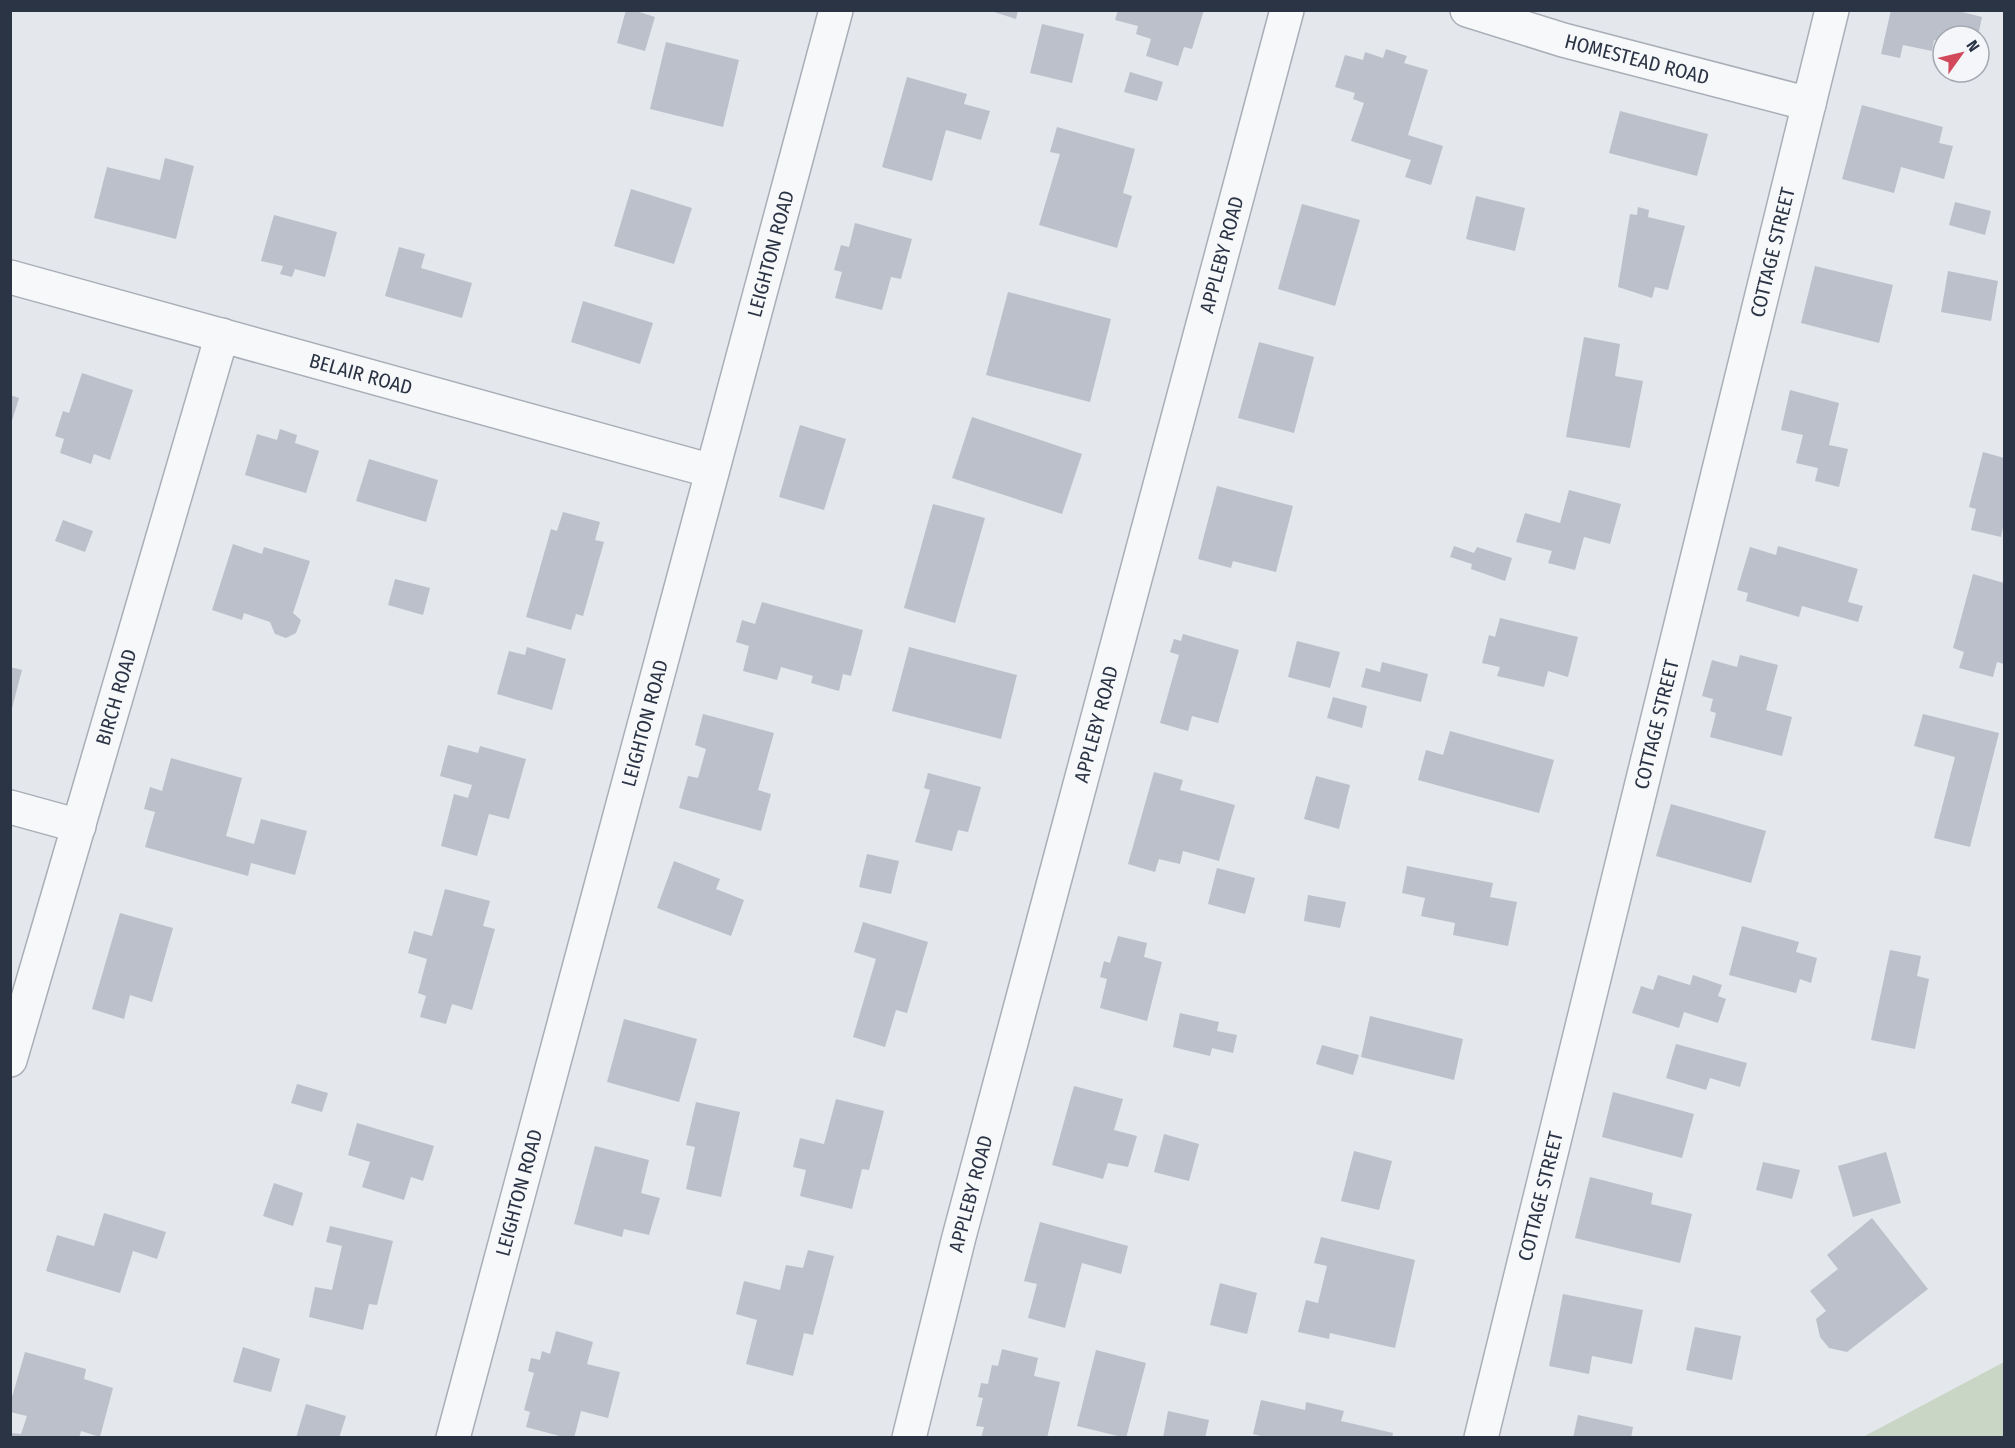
<svg xmlns="http://www.w3.org/2000/svg" width="2015" height="1448" font-family="'Fira Sans Condensed',sans-serif">
<style>
.green{fill:#c9d6c5}
.building{fill:#bbc0ca}
.lines{fill:none;stroke-linecap:round;stroke-linejoin:round}
.minor-casing{stroke:#a9aeb7;stroke-width:36}
.minor{stroke:#f7f8fa;stroke-width:33}
.labels{text-anchor:middle;stroke-width:4.5;stroke-linejoin:round;paint-order:stroke}
.street-label{font-size:20px;fill:#2b3445;stroke:#f4f6f9}
</style>
<rect width="100%" height="100%" fill="#e4e7ec"/>
<!-- green -->
<polygon class="green" points="2004,1362 2004,1437 1863,1437"/>
<!-- building -->
<g class="building">
<polygon points="626,10 633,10 655,17 645,51 617,43"/>
<polygon points="988,10 1018,10 1016,19"/>
<polygon points="1118,10 1204,10 1192,49 1184,47 1178,66 1146,56 1151,39 1136,34 1138,26 1115,20"/>
<polygon points="1891,10 1954,10 1982,17 1978,36 1943,36 1943,42 1934,40 1932,51 1903,45 1900,58 1881,54"/>
<polygon points="1042,24 1084,34 1072,83 1030,73"/>
<polygon points="666,42 739,60 723,127 650,109"/>
<polygon points="1386,49 1407,56 1404,63 1428,70 1408,135 1443,146 1431,185 1405,177 1411,160 1351,141 1364,103 1353,99 1355,93 1335,87 1345,55 1363,60 1365,52 1383,58"/>
<polygon points="1130,72 1163,82 1157,101 1124,92"/>
<polygon points="907,77 967,94 964,104 990,111 981,140 946,130 932,181 882,167"/>
<polygon points="1862,105 1943,127 1939,143 1953,146 1944,179 1901,167 1894,193 1842,179"/>
<polygon points="1620,111 1708,134 1697,176 1609,153"/>
<polygon points="1057,127 1135,149 1123,193 1132,196 1117,248 1039,225 1060,154 1050,152"/>
<polygon points="165,158 194,166 176,239 94,218 107,167 160,180"/>
<polygon points="631,189 692,208 674,264 614,246"/>
<polygon points="1476,196 1525,208 1515,251 1466,239"/>
<polygon points="1955,202 1991,211 1985,235 1949,225"/>
<polygon points="1302,204 1360,220 1335,306 1278,289"/>
<polygon points="1638,207 1649,210 1648,217 1685,226 1668,290 1655,287 1652,298 1618,287 1630,214 1637,215"/>
<polygon points="274,215 337,232 325,277 295,269 292,277 280,274 283,266 261,261"/>
<polygon points="855,223 912,239 901,279 891,277 882,310 835,298 842,272 834,270 841,245 849,247"/>
<polygon points="399,247 425,254 421,268 472,283 462,318 385,296"/>
<polygon points="1815,266 1893,285 1879,343 1801,323"/>
<polygon points="1948,271 1998,281 1991,321 1941,312"/>
<polygon points="1008,292 1111,319 1090,402 986,375"/>
<polygon points="583,301 653,323 640,364 571,342"/>
<polygon points="1584,337 1620,344 1615,376 1643,381 1630,448 1566,437"/>
<polygon points="1259,342 1314,357 1294,433 1238,418"/>
<polygon points="82,373 133,390 110,460 94,454 91,464 60,453 64,439 55,436 63,411 69,413"/>
<polygon points="1790,390 1839,403 1829,445 1848,449 1839,487 1815,481 1818,468 1796,463 1803,435 1781,430"/>
<polygon points="10,395 19,398 11,424 10,424"/>
<polygon points="972,417 1082,454 1062,514 952,478"/>
<polygon points="800,425 846,439 824,510 779,497"/>
<polygon points="280,429 297,435 295,443 319,451 306,493 245,475 257,434 277,440"/>
<polygon points="1983,452 2004,458 2004,522 2001,537 1971,530 1976,509 1969,507"/>
<polygon points="369,459 438,480 426,522 356,501"/>
<polygon points="1217,486 1293,506 1276,572 1233,561 1231,568 1198,559"/>
<polygon points="1569,490 1621,504 1610,544 1584,537 1575,570 1548,563 1552,551 1516,542 1525,513 1560,523"/>
<polygon points="933,504 985,518 955,623 904,608"/>
<polygon points="563,512 600,522 595,540 604,542 583,616 576,614 571,630 526,617 551,529 557,531"/>
<polygon points="63,520 93,531 85,552 55,541"/>
<polygon points="233,544 262,554 264,547 310,561 293,613 301,620 296,633 286,638 275,634 270,622 244,613 242,620 212,610"/>
<polygon points="1454,546 1474,553 1477,547 1512,558 1505,581 1471,569 1472,564 1450,557"/>
<polygon points="1778,546 1858,569 1848,602 1863,606 1858,622 1802,606 1799,617 1746,601 1748,593 1737,590 1750,547 1776,555"/>
<polygon points="1973,574 2004,583 2004,664 1997,662 1993,677 1959,668 1964,652 1953,648"/>
<polygon points="395,579 430,588 423,615 388,605"/>
<polygon points="762,602 863,630 851,676 843,674 839,691 811,683 813,676 781,667 777,680 743,671 749,646 736,642 742,620 755,624"/>
<polygon points="1500,618 1578,637 1568,677 1548,671 1544,687 1497,676 1500,667 1482,663 1489,635 1495,637"/>
<polygon points="1183,634 1239,650 1218,723 1192,716 1188,731 1160,723 1179,655 1170,652 1174,639 1181,641"/>
<polygon points="1297,641 1340,652 1330,688 1288,677"/>
<polygon points="527,647 566,659 552,710 497,694 509,651 525,655"/>
<polygon points="909,647 1017,675 1001,739 892,711"/>
<polygon points="1740,655 1778,665 1766,710 1792,717 1782,756 1710,737 1716,713 1710,711 1713,699 1702,696 1712,660 1737,667"/>
<polygon points="1382,662 1428,674 1421,702 1361,687 1366,668 1380,672"/>
<polygon points="10,667 22,670 11,712 10,712"/>
<polygon points="1333,697 1367,706 1362,728 1327,718"/>
<polygon points="703,714 774,733 758,790 771,794 761,831 679,808 688,776 698,778 706,749 695,745"/>
<polygon points="1923,714 1999,733 1970,847 1934,838 1955,757 1914,746"/>
<polygon points="1450,731 1554,760 1539,813 1418,780 1426,750 1443,755"/>
<polygon points="448,745 478,753 480,746 526,759 509,819 489,814 477,856 441,846 454,794 468,798 472,785 440,776"/>
<polygon points="171,758 242,778 226,836 254,844 261,819 307,831 295,875 251,863 248,876 145,847 155,812 144,809 150,787 162,791"/>
<polygon points="1154,772 1183,780 1180,790 1235,805 1219,861 1183,851 1180,864 1159,859 1155,872 1128,864"/>
<polygon points="928,773 981,787 968,832 958,830 952,851 915,842 930,790 924,788"/>
<polygon points="1316,776 1350,785 1339,829 1304,819"/>
<polygon points="1671,804 1766,831 1751,883 1656,856"/>
<polygon points="867,854 899,861 891,894 859,887"/>
<polygon points="674,861 720,879 716,889 744,900 731,936 657,908"/>
<polygon points="1407,866 1493,883 1490,897 1517,902 1508,946 1453,935 1455,923 1421,916 1425,898 1402,893"/>
<polygon points="1217,868 1255,878 1245,914 1208,904"/>
<polygon points="445,889 490,901 483,926 495,929 472,1010 452,1004 446,1024 420,1017 426,996 418,993 427,959 408,953 414,931 432,936"/>
<polygon points="1308,895 1346,902 1340,928 1304,921"/>
<polygon points="120,913 173,928 152,1002 130,995 124,1019 92,1009"/>
<polygon points="863,922 928,942 907,1013 896,1010 885,1047 853,1037 876,959 854,952"/>
<polygon points="1742,926 1799,942 1796,952 1817,958 1811,983 1800,979 1796,993 1729,975"/>
<polygon points="1118,936 1147,943 1144,957 1162,962 1147,1021 1100,1008 1107,979 1100,977 1104,961 1110,963"/>
<polygon points="1890,950 1921,956 1917,976 1929,979 1915,1049 1871,1040"/>
<polygon points="1658,975 1690,985 1693,975 1722,985 1718,996 1726,999 1718,1023 1684,1012 1679,1028 1632,1013 1641,986 1653,990"/>
<polygon points="1180,1013 1219,1022 1217,1031 1237,1035 1233,1053 1212,1048 1210,1056 1173,1047"/>
<polygon points="1370,1016 1463,1039 1454,1080 1361,1057"/>
<polygon points="624,1019 697,1039 679,1102 607,1082"/>
<polygon points="1676,1044 1747,1063 1740,1087 1710,1078 1706,1090 1666,1078"/>
<polygon points="1322,1045 1359,1055 1353,1075 1316,1064"/>
<polygon points="297,1084 328,1093 322,1112 291,1103"/>
<polygon points="1074,1086 1123,1099 1114,1130 1137,1136 1128,1167 1108,1163 1103,1179 1052,1165"/>
<polygon points="1613,1092 1694,1114 1682,1158 1602,1137"/>
<polygon points="836,1099 884,1111 869,1170 862,1169 852,1209 800,1196 806,1170 793,1167 800,1138 824,1144"/>
<polygon points="696,1102 740,1112 721,1197 686,1189 695,1147 686,1145"/>
<polygon points="357,1123 434,1146 423,1181 411,1177 404,1200 362,1187 370,1162 348,1155"/>
<polygon points="1164,1134 1199,1144 1189,1181 1154,1172"/>
<polygon points="595,1146 649,1160 641,1193 660,1198 649,1235 624,1229 622,1237 574,1224"/>
<polygon points="1354,1151 1392,1161 1379,1210 1341,1201"/>
<polygon points="1886,1152 1901,1203 1853,1217 1838,1166"/>
<polygon points="1763,1162 1800,1170 1792,1199 1756,1190"/>
<polygon points="1590,1177 1653,1193 1651,1204 1692,1214 1680,1263 1575,1238"/>
<polygon points="274,1183 303,1193 293,1226 263,1216"/>
<polygon points="104,1213 166,1232 157,1259 133,1251 120,1293 46,1271 57,1235 94,1246"/>
<polygon points="1872,1218 1928,1289 1847,1352 1829,1348 1820,1337 1816,1319 1826,1311 1810,1291 1838,1269 1827,1255"/>
<polygon points="1040,1222 1128,1246 1121,1274 1082,1263 1065,1328 1028,1318 1037,1284 1024,1281"/>
<polygon points="330,1226 393,1241 377,1305 369,1304 363,1330 309,1317 315,1287 332,1290 342,1246 326,1242"/>
<polygon points="1321,1237 1415,1260 1395,1348 1330,1333 1329,1339 1298,1332 1306,1300 1318,1303 1327,1266 1314,1263"/>
<polygon points="808,1250 834,1256 813,1335 804,1333 793,1376 746,1364 757,1320 736,1314 744,1281 780,1290 786,1265 803,1268"/>
<polygon points="1220,1283 1257,1293 1247,1334 1210,1325"/>
<polygon points="1563,1294 1643,1310 1632,1364 1592,1356 1589,1374 1549,1366"/>
<polygon points="1695,1327 1741,1336 1732,1380 1686,1370"/>
<polygon points="556,1331 593,1342 587,1364 620,1372 608,1418 581,1411 574,1438 567,1438 526,1427 530,1412 524,1410 534,1373 528,1371 531,1358 540,1360 542,1351 550,1354"/>
<polygon points="243,1347 280,1359 271,1392 233,1382"/>
<polygon points="1002,1349 1038,1358 1034,1376 1060,1382 1047,1438 981,1438 984,1427 976,1426 983,1398 978,1397 981,1383 988,1384 992,1365 998,1366"/>
<polygon points="1096,1350 1146,1363 1126,1438 1077,1426"/>
<polygon points="25,1352 86,1369 84,1379 113,1388 100,1437 81,1431 79,1438 11,1438 12,1433 21,1434 27,1416 10,1412 10,1404"/>
<polygon points="1261,1400 1305,1410 1306,1402 1344,1411 1341,1421 1393,1433 1392,1438 1268,1438 1253,1434"/>
<polygon points="306,1404 346,1416 339,1438 296,1438"/>
<polygon points="1168,1411 1209,1420 1205,1438 1163,1438"/>
<polygon points="1578,1415 1633,1427 1631,1438 1573,1438"/>
</g>
<g class="lines">
<defs>
<g id="minor">
<path id="s1" d="M1467,10L1563,40L1809,104"/>
<path id="s2" d="M10,277L712,471"/>
<polyline points="10,807 79,826"/>
<path id="s3" d="M10,1060L222,335"/>
<path id="s4" d="M453,1438L836,10"/>
<path id="s5" d="M909,1438L959,1237L1287,10"/>
<path id="s6" d="M1481,1438L1832,10"/>
</g>
</defs>
<!-- minor casing -->
<use href="#minor" class="minor-casing"/>
<!-- minor -->
<use href="#minor" class="minor"/>
</g>
<g class="labels">
<!-- street labels -->
<g class="street-label">
<text dy="7" stroke="none"><textPath href="#s1" startOffset="177">HOMESTEAD ROAD</textPath></text>
<text dy="7" stroke="none"><textPath href="#s6" startOffset="1221">COTTAGE STREET</textPath></text>
<text dy="7" stroke="none"><textPath href="#s4" startOffset="1226">LEIGHTON ROAD</textPath></text>
<text dy="7" stroke="none"><textPath href="#s5" startOffset="1224">APPLEBY ROAD</textPath></text>
<text dy="7" stroke="none"><textPath href="#s2" startOffset="364">BELAIR ROAD</textPath></text>
<text dy="7" stroke="none"><textPath href="#s3" startOffset="378">BIRCH ROAD</textPath></text>
<text dy="7" stroke="none"><textPath href="#s4" startOffset="740">LEIGHTON ROAD</textPath></text>
<text dy="7" stroke="none"><textPath href="#s5" startOffset="738">APPLEBY ROAD</textPath></text>
<text dy="7" stroke="none"><textPath href="#s6" startOffset="735">COTTAGE STREET</textPath></text>
<text dy="7" stroke="none"><textPath href="#s4" startOffset="254">LEIGHTON ROAD</textPath></text>
<text dy="7" stroke="none"><textPath href="#s5" startOffset="252">APPLEBY ROAD</textPath></text>
<text dy="7" stroke="none"><textPath href="#s6" startOffset="249">COTTAGE STREET</textPath></text>
</g>
</g>
<!-- border -->
<rect width="2015" height="1448" fill="none" stroke="#2b3445" stroke-width="24"/>
<!-- north arrow -->
<g transform="translate(1961 54) rotate(56)"><circle r="28" fill="#f4f6f9" stroke="#a4a8b1" stroke-width="1.5"/>
<path d="M0-4.5L10 22L0 15L-10 22Z" fill="#d1495b"/>
<text y="-9" font-size="16" font-weight="bold" text-anchor="middle" fill="#2b3445">N</text>
</g>
</svg>
